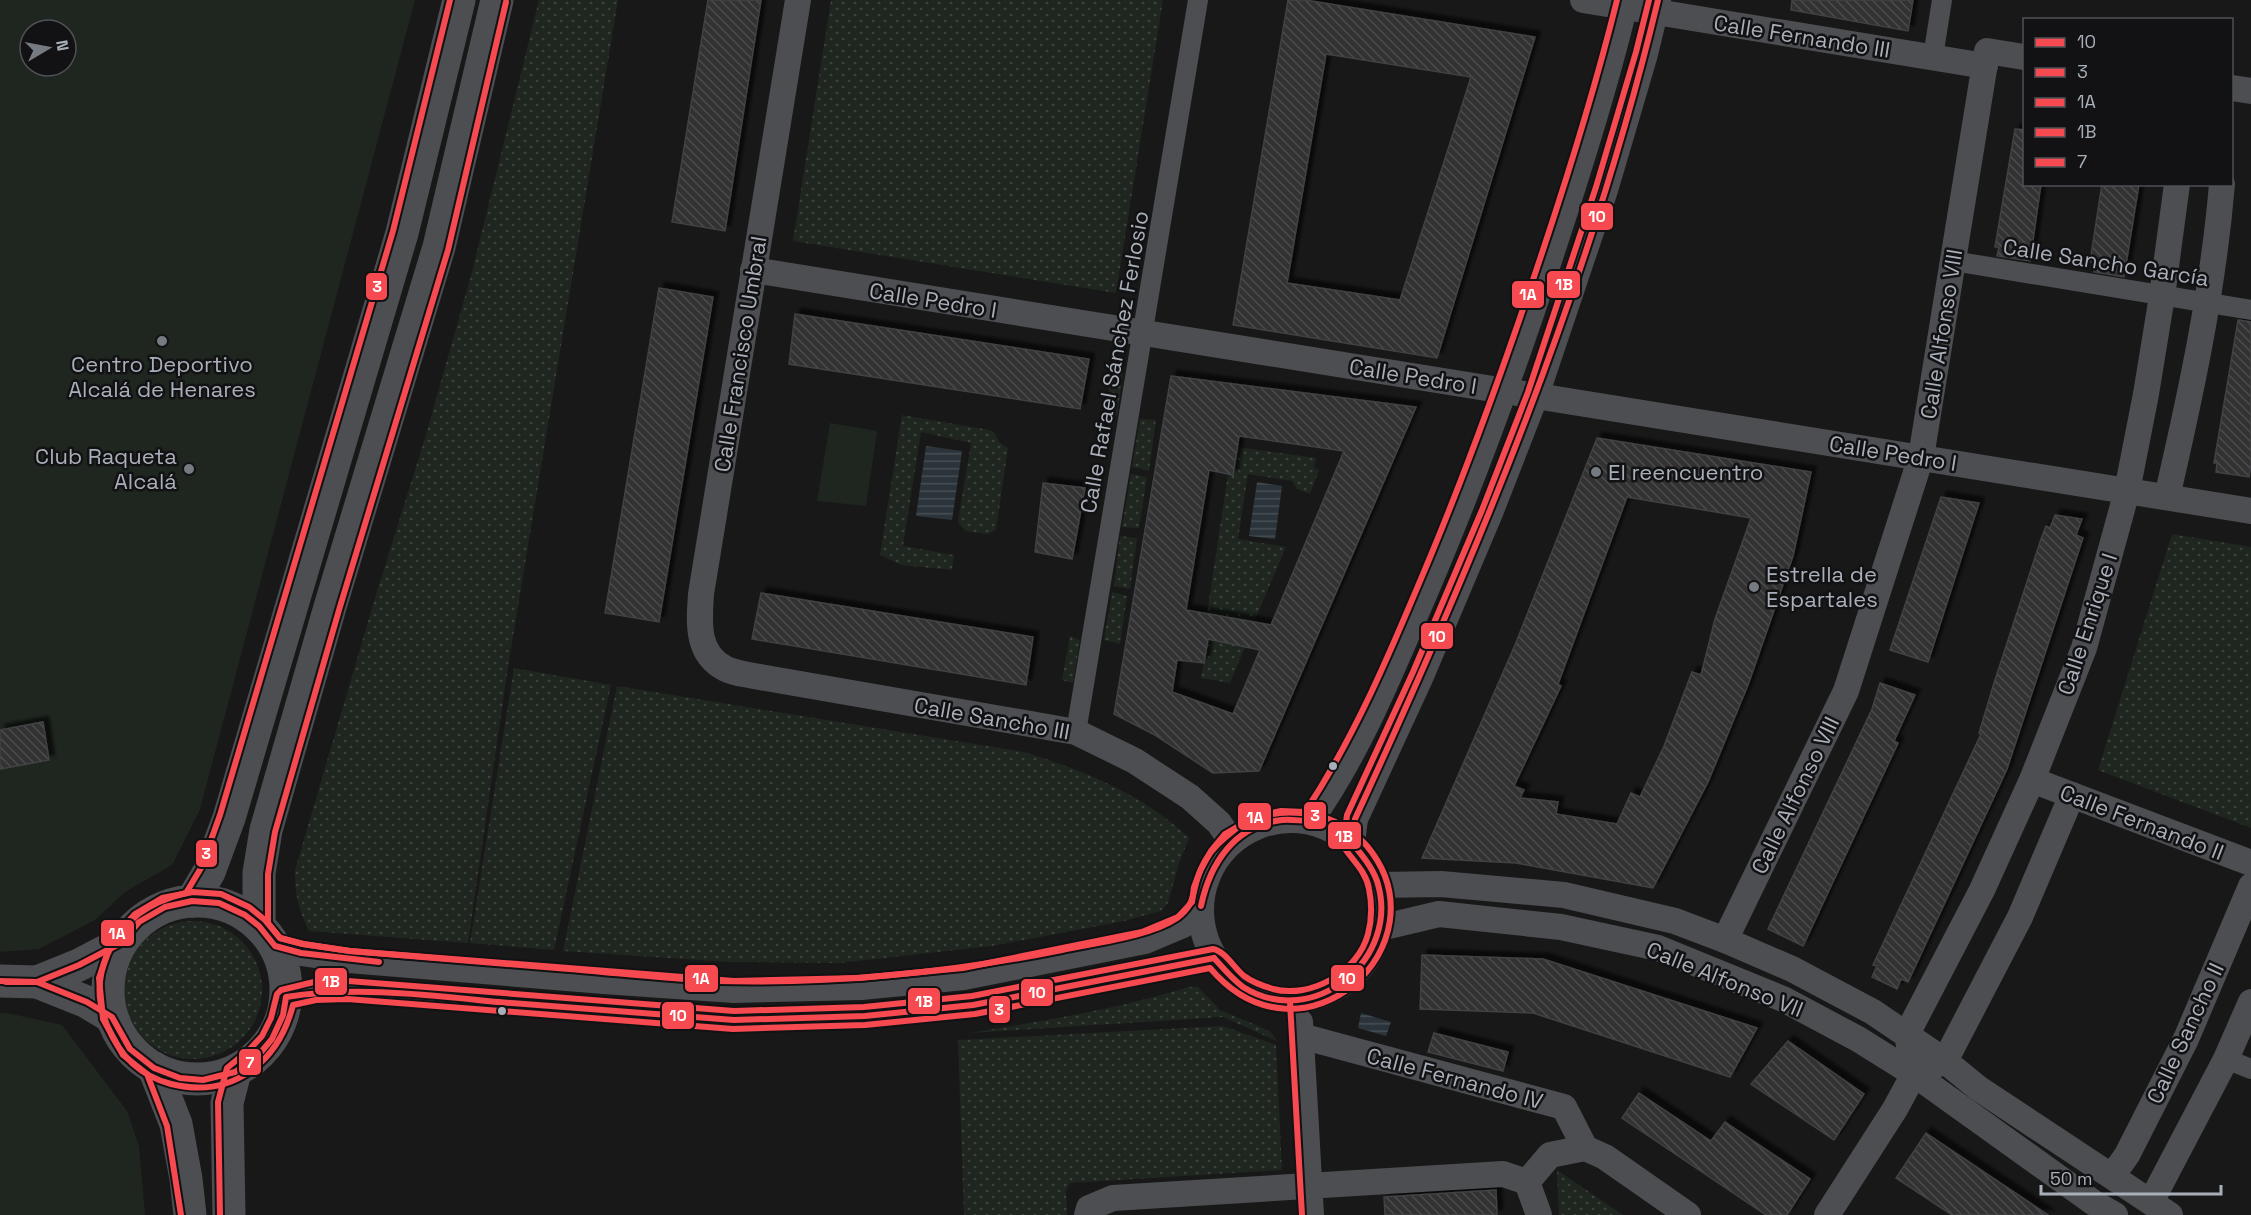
<svg xmlns="http://www.w3.org/2000/svg" width="2251" height="1215" font-family="'Space Grotesk',sans-serif">
<style>
.green{fill:url(#green-dots)}
.pitch{fill:#1e261f;fill-rule:evenodd}
.water{fill:url(#water-rules)}
.building{fill:url(#building-back-hatch);stroke:#404244;stroke-width:1.5;fill-rule:evenodd;filter:url(#shadow)}
.lines{fill:none;stroke-linecap:round;stroke-linejoin:round}
.pedestrian{stroke:#4c4e51;stroke-width:20}
.minor{stroke:#4c4e51;stroke-width:26}
.tertiary{stroke:#4c4e51;stroke-width:33}
.bus-1-casing{stroke:#121214;stroke-width:10}
.bus-2-casing{stroke:#121214;stroke-width:10}
.bus-3-casing{stroke:#121214;stroke-width:10}
.bus-4-casing{stroke:#121214;stroke-width:10}
.bus-5-casing{stroke:#121214;stroke-width:10}
.bus-1{stroke:#f64950;stroke-width:6}
.bus-2{stroke:#f64950;stroke-width:6}
.bus-3{stroke:#f64950;stroke-width:6}
.bus-4{stroke:#f64950;stroke-width:6}
.bus-5{stroke:#f64950;stroke-width:6}
.poi-dot{fill:#767a81;stroke:#121214;stroke-width:2}
.bus-dot{fill:#a9afb9;stroke:#121214;stroke-width:2}
.labels{text-anchor:middle;stroke-width:5;stroke-linejoin:round;paint-order:stroke}
.street-label{font-size:22px;fill:#a9afb9;stroke:#121214}
.poi-label{font-size:22px;fill:#a9afb9;stroke:#121214;text-anchor:start}
.line-badge{stroke:#121214;stroke-width:2}
.badge-label{font-size:16px;text-anchor:middle;font-weight:bold;fill:#fff}
</style>
<defs>
<pattern id="green-dots" width="8" height="8" patternUnits="userSpaceOnUse" patternTransform="scale(1.5)"><rect width="8" height="8" fill="#1e261f"/><path d="M2 2h.1M6 6h.1" fill="none" stroke="#3c433d" stroke-width="1.8" stroke-linecap="round"/></pattern>
<pattern id="water-rules" width="6" height="5" patternUnits="userSpaceOnUse" patternTransform="scale(1.5)"><rect width="6" height="5" fill="#2b343b"/><path d="M0 2.5h6" fill="none" stroke="#474f55"/></pattern>
<pattern id="building-back-hatch" width="6" height="6" patternUnits="userSpaceOnUse" patternTransform="scale(1.5)"><rect width="6" height="6" fill="#313132"/><path d="M-1 5l2 2M0 0l6 6M5-1l2 2" fill="none" stroke="#4c4c4e"/></pattern>
<filter id="shadow"><feDropShadow dx="5.5" dy="-5.5" stdDeviation="1.5" flood-color="#0009"/></filter>
</defs>
<rect width="100%" height="100%" fill="#181818"/>
<!-- green -->
<g class="green">
<path d="M539,0H618L508,667L468,943L309,931C298,908 295,895 295,870L375,598L425,438L472,272Z"/>
<polygon points="831,0 1163,0 1116,293 793,241"/>
<polygon points="1112,371 1123,372 1117,416 1104,413"/>
<polygon points="902,415 989,430 995,433 999,442 1008,448 996,530 988,534 965,531 958,522 971,443 921,432 903,546 954,555 952,570 901,565 880,555"/>
<polygon points="1140,419 1156,420 1149,471 1132,467"/>
<polygon points="1237,447 1316,458 1314,468 1319,470 1310,494 1297,489 1292,481 1248,474 1238,539 1286,547 1254,622 1207,614 1228,474 1233,475"/>
<polygon points="1131,474 1147,477 1139,528 1122,527"/>
<polygon points="2172,534 2251,547 2251,828 2098,770"/>
<polygon points="1120,536 1137,538 1130,589 1114,586"/>
<polygon points="1112,592 1127,596 1120,644 1104,640"/>
<polygon points="1070,636 1080,640 1073,683 1062,680"/>
<polygon points="1208,640 1245,647 1230,683 1201,678"/>
<polygon points="514,668 611,685 554,950 470,943"/>
<path d="M617,686L1024,752C1083,770 1144,795 1189,838L1179,863L1168,903L1161,911L1124,921L992,946L839,963L729,962L563,951Z"/>
<circle cx="193" cy="990" r="69"/>
<path d="M1189,987H1198L1220,1010L1270,1031L1277,1041L1223,1017L969,1033C1044,1021 1117,1009 1189,987Z"/>
<polygon points="1223,1026 1276,1045 1282,1170 1070,1183 1066,1190 1067,1215 964,1215 958,1040"/>
<polygon points="1557,1170 1623,1215 1559,1215"/>
</g>
<!-- pitch -->
<g class="pitch">
<path d="M0,0H415L200,809L172,865L125,892L95,920L39,949L0,952ZM30,30H66V66H30Z"/>
<polygon points="830,423 877,431 866,506 817,501"/>
<polygon points="0,1013 12,1014 62,1025 127,1111 139,1146 145,1215 0,1215"/>
</g>
<!-- water -->
<g class="water">
<polygon points="926,446 962,451 952,520 916,516"/>
<polygon points="1257,482 1282,486 1275,539 1249,536"/>
<polygon points="1361,1013 1391,1022 1386,1036 1358,1028"/>
</g>
<!-- building -->
<g class="building">
<polygon points="708,0 761,0 725,231 672,222"/>
<path d="M1288,0H1305L1535,37L1437,358L1233,325ZM1326,54L1471,77L1400,300L1287,283Z"/>
<polygon points="1792,0 1913,0 1908,31 1791,10"/>
<polygon points="2015,129 2025,130 2025,184 2041,184 2030,261 1997,256 1999,247 1995,247"/>
<polygon points="2102,184 2139,184 2124,277 2094,272 2095,263 2090,262"/>
<polygon points="659,288 713,297 659,622 605,613"/>
<polygon points="795,314 1089,359 1080,409 789,364"/>
<polygon points="2238,320 2251,322 2251,464 2249,477 2216,472 2217,463 2214,463"/>
<path d="M1171,376L1416,407L1259,771L1213,773L1155,735L1114,714ZM1239,436L1344,451L1271,625L1186,610L1209,470L1233,475ZM1208,639L1260,650L1233,714L1172,692L1177,660L1204,663Z"/>
<path d="M1597,438L1811,472L1793,556L1748,685L1708,782L1653,888L1516,863L1422,858L1515,645ZM1627,497L1751,518L1715,619L1701,675L1692,672L1664,746L1640,797L1631,793L1617,824L1556,814L1558,802L1520,798L1524,790L1514,786L1561,686L1558,684Z"/>
<polygon points="1043,483 1085,488 1072,559 1035,552"/>
<polygon points="1941,497 1979,503 1928,662 1890,650"/>
<polygon points="2055,515 2082,519 2076,535 2083,538 2007,769 1908,982 1901,979 1897,989 1872,977 1877,966 1873,965 1981,734 1979,733 1994,683 2041,539 2046,526 2050,528"/>
<polygon points="761,593 1033,637 1026,685 752,639"/>
<polygon points="1880,683 1915,695 1894,741 1898,743 1803,946 1768,929 1872,709"/>
<polygon points="43,722 49,760 0,769 0,730"/>
<polygon points="1422,955 1543,959 1757,1028 1730,1077 1533,1013 1420,1009"/>
<polygon points="1434,1033 1508,1052 1503,1071 1428,1052"/>
<polygon points="1788,1041 1864,1094 1834,1140 1751,1084"/>
<polygon points="1639,1093 1711,1141 1725,1122 1810,1179 1787,1215 1766,1215 1622,1118"/>
<polygon points="1926,1133 2048,1215 1952,1215 1896,1178"/>
<polygon points="1496,1190 1497,1215 1385,1215 1384,1197"/>
</g>
<g class="lines">
<!-- pedestrian -->
<g class="pedestrian">
<polyline points="1933,57 1942,0"/>
<polyline points="1953,261 2251,310"/>
<polyline points="1076,732 1198,0"/>
<polyline points="2226,1059 2251,1069"/>
</g>
<!-- minor -->
<g class="minor">
<path d="M798,0L701,594C699,623 696,654 726,669C734,673 745,674 754,676L1076,732L1135,761L1190,797L1219,823L1231,841"/>
<polyline points="1583,0 1985,66"/>
<polyline points="2232,88 2251,91"/>
<polyline points="753,270 2251,511"/>
<path d="M2167,497C2191,393 2213,291 2222,184"/>
<polyline points="2032,780 2251,863"/>
<circle cx="1291" cy="910" r="90"/>
<path d="M1310,821C1361,749 1394,664 1429,583C1477,470 1518,356 1556,239C1582,160 1607,81 1626,0"/>
<polyline points="1352,843 1355,819 1421,676 1490,513 1536,395 1605,190 1645,54 1658,0"/>
<polyline points="1378,885 1441,884 1564,895 1675,921 1725,940 1792,969 1873,1012 1945,1061 1978,1088 2170,1215"/>
<polyline points="1380,928 1439,914 1561,927 1658,948 1783,999 1858,1039 1914,1074 2094,1203 2115,1215"/>
<polyline points="1725,940 1846,691 1921,457 1987,51 2024,57"/>
<polyline points="275,946 301,953 349,960 604,981 734,990 861,987 964,977 1145,941 1183,925 1201,906"/>
<polyline points="286,997 315,991 347,990 734,1020 865,1016 973,1005 1214,958"/>
<polyline points="1300,1022 1311,1215"/>
<polyline points="1301,1036 1564,1107 1585,1148"/>
<polyline points="1931,1067 1945,1061 2020,917 2072,795"/>
<polyline points="1914,1074 1907,1034 1982,890 2032,780 2084,648 2127,491 2146,394 2162,296 2177,184"/>
<polyline points="2112,1176 2127,1155 2186,1039 2251,886"/>
<polyline points="1527,1182 1550,1155 1585,1148 1605,1157 1688,1215"/>
<polyline points="2151,1202 2226,1059 2251,1002"/>
<polyline points="1087,1215 1089,1208 1113,1198 1503,1174 1527,1182 1539,1215"/>
<polyline points="1827,1215 1895,1109 1914,1074"/>
</g>
<!-- tertiary -->
<g class="tertiary">
<polyline points="192,901 209,872 229,818 402,233 459,0"/>
<circle cx="197" cy="990" r="89"/>
<polyline points="259,926 259,873 266,830 330,607 439,247 497,0"/>
<polyline points="0,981 37,982 87,1002 112,1017"/>
<polyline points="37,982 79,965 121,943"/>
<polyline points="154,1068 176,1124 186,1179 190,1215"/>
<polyline points="229,1215 227,1103 235,1072"/>
</g>
<defs>
<g id="bus-1">
<path d="M1352,843L1355,819C1477,555 1590,284 1658,0"/>
<path d="M1201,906C1210,863 1235,825 1282,820C1291,819 1301,821 1310,821"/>
<path d="M1214,958C1223,968 1232,979 1243,987C1313,1031 1402,959 1377,881C1372,867 1362,855 1352,843"/>
<polyline points="498,1002 734,1020 865,1016 973,1005 1214,958"/>
</g>
<g id="bus-2">
<path d="M450,0L393,231L220,815L201,868L186,893C149,902 123,919 107,955C97,979 97,1000 107,1025C119,1055 140,1076 171,1084C232,1099 278,1063 293,1005L316,1000L347,999L733,1029L865,1025L975,1014L1210,968C1303,1077 1448,944 1367,846C1353,830 1333,818 1313,815C1283,809 1250,814 1227,836C1216,845 1206,856 1201,869C1191,889 1198,903 1177,918C1151,936 1094,943 1062,950C948,973 833,984 717,981C667,979 618,973 569,969C496,963 423,957 350,951L303,944L280,938L268,923V874L275,832L339,610L448,250L506,2"/>
<polyline points="1290,1002 1302,1215"/>
</g>
<path id="bus-3" d="M181,1215L167,1126L147,1074L123,1055L103,1019L99,978L113,938L135,914L162,898L193,892L221,894L249,907L265,920L280,938L303,944L350,951L734,981L860,978L963,968L1142,932L1178,917L1192,902L1194,887L1201,869L1211,851L1225,834L1256,816L1281,811L1305,812C1358,732 1394,643 1431,555C1472,456 1508,355 1542,253C1570,169 1596,85 1617,0"/>
<path id="bus-4" d="M220,1215L218,1102L227,1068L249,1050L262,1036L271,1018L277,994L281,990L314,982L348,981L734,1011L864,1007L972,996L1213,949C1225,951 1234,968 1244,976C1252,982 1263,986 1273,989C1311,999 1358,972 1368,934C1372,919 1372,904 1369,889C1366,871 1352,860 1343,846L1347,815L1413,672L1482,510L1528,392L1596,187L1636,52L1649,0"/>
<g id="bus-5">
<path d="M0,981L37,982L87,1002L112,1017L130,1049L154,1068L180,1078L203,1080L235,1072L256,1058L272,1039L283,1015L286,997C357,986 427,995 498,1002"/>
<polyline points="6,982 37,982 79,965 121,943 139,922 165,907 192,901 219,903 245,915 259,926 275,946 301,953 379,962"/>
</g>
</defs>
<!-- bus-1 casing -->
<use href="#bus-1" class="bus-1-casing"/>
<!-- bus-2 casing -->
<use href="#bus-2" class="bus-2-casing"/>
<!-- bus-3 casing -->
<use href="#bus-3" class="bus-3-casing"/>
<!-- bus-4 casing -->
<use href="#bus-4" class="bus-4-casing"/>
<!-- bus-5 casing -->
<use href="#bus-5" class="bus-5-casing"/>
<!-- bus-1 -->
<use href="#bus-1" class="bus-1"/>
<!-- bus-2 -->
<use href="#bus-2" class="bus-2"/>
<!-- bus-3 -->
<use href="#bus-3" class="bus-3"/>
<!-- bus-4 -->
<use href="#bus-4" class="bus-4"/>
<!-- bus-5 -->
<use href="#bus-5" class="bus-5"/>
</g>
<!-- markers -->
<g class="poi-dot">
<circle cx="162" cy="341" r="6"/>
<circle cx="189" cy="469" r="6"/>
<circle cx="1596" cy="472" r="6"/>
<circle cx="1754" cy="587" r="6"/>
</g>
<g class="bus-dot">
<circle cx="1333" cy="766" r="5"/>
<circle cx="502" cy="1011" r="5"/>
</g>
<g class="labels">
<!-- street labels -->
<g class="street-label">
<text transform="translate(1802 36) rotate(9)" y="8">Calle Fernando III</text>
<text transform="translate(2106 262) rotate(9)" y="8">Calle Sancho García</text>
<text transform="translate(933 300) rotate(9)" y="8">Calle Pedro I</text>
<text transform="translate(1941 334) rotate(-81)" y="8">Calle Alfonso VIII</text>
<text transform="translate(740 354) rotate(-81)" y="8">Calle Francisco Umbral</text>
<text transform="translate(1114 362) rotate(-80)" y="8">Calle Rafael Sánchez Ferlosio</text>
<text transform="translate(1413 376) rotate(9)" y="8">Calle Pedro I</text>
<text transform="translate(1893 453) rotate(9)" y="8">Calle Pedro I</text>
<text transform="translate(2087 624) rotate(-72)" y="8">Calle Enrique I</text>
<text transform="translate(992 718) rotate(10)" y="8">Calle Sancho III</text>
<text transform="translate(1795 795) rotate(-64)" y="8">Calle Alfonso VIII</text>
<text transform="translate(2142 822) rotate(21)" y="8">Calle Fernando II</text>
<text transform="translate(1725 979) rotate(22)" y="8">Calle Alfonso VII</text>
<text transform="translate(2185 1033) rotate(-65)" y="8">Calle Sancho II</text>
<text transform="translate(1455 1078) rotate(15)" y="8">Calle Fernando IV</text>
</g>
<!-- poi labels -->
<g class="poi-label">
<text x="162" y="372" text-anchor="middle">Centro Deportivo<tspan x="162" dy="25">Alcalá de Henares</tspan></text>
<text x="177" y="464" text-anchor="end">Club Raqueta<tspan x="177" dy="25">Alcalá</tspan></text>
<text x="1608" y="480">El reencuentro</text>
<text x="1766" y="582">Estrella de<tspan x="1766" dy="25">Espartales</tspan></text>
</g>
</g>
<g class="line-badge">
<rect x="1580" y="202" width="34" height="29" rx="6" fill="#f64950"/>
<rect x="1546" y="270" width="35" height="29" rx="6" fill="#f64950"/>
<rect x="365" y="272" width="23" height="29" rx="6" fill="#f64950"/>
<rect x="1511" y="280" width="34" height="29" rx="6" fill="#f64950"/>
<rect x="1420" y="622" width="34" height="28" rx="6" fill="#f64950"/>
<rect x="1303" y="801" width="24" height="29" rx="6" fill="#f64950"/>
<rect x="1237" y="802" width="35" height="29" rx="6" fill="#f64950"/>
<rect x="1327" y="821" width="35" height="29" rx="6" fill="#f64950"/>
<rect x="195" y="839" width="23" height="29" rx="6" fill="#f64950"/>
<rect x="100" y="919" width="35" height="28" rx="6" fill="#f64950"/>
<rect x="1330" y="964" width="35" height="28" rx="6" fill="#f64950"/>
<rect x="684" y="964" width="35" height="29" rx="6" fill="#f64950"/>
<rect x="314" y="967" width="34" height="29" rx="6" fill="#f64950"/>
<rect x="1020" y="978" width="34" height="29" rx="6" fill="#f64950"/>
<rect x="907" y="987" width="34" height="28" rx="6" fill="#f64950"/>
<rect x="988" y="995" width="23" height="29" rx="6" fill="#f64950"/>
<rect x="661" y="1001" width="34" height="29" rx="6" fill="#f64950"/>
<rect x="238" y="1048" width="24" height="28" rx="6" fill="#f64950"/>
</g>
<g class="badge-label">
<text x="1597" y="222">10</text>
<text x="1564" y="290">1B</text>
<text x="377" y="292">3</text>
<text x="1528" y="300">1A</text>
<text x="1437" y="642">10</text>
<text x="1315" y="821">3</text>
<text x="1255" y="823">1A</text>
<text x="1344" y="842">1B</text>
<text x="206" y="859">3</text>
<text x="117" y="939">1A</text>
<text x="1347" y="984">10</text>
<text x="701" y="984">1A</text>
<text x="331" y="987">1B</text>
<text x="1037" y="998">10</text>
<text x="924" y="1007">1B</text>
<text x="999" y="1015">3</text>
<text x="678" y="1021">10</text>
<text x="250" y="1068">7</text>
</g>
<!-- legend -->
<rect x="2023" y="18" width="210" height="168" fill="#121214" stroke="#4e5156" stroke-width="1.5"/>
<rect x="2035" y="38" width="30" height="9" fill="#f64950" stroke="#4e5156" stroke-width="1.5"/>
<text x="2077" y="48" font-size="18" fill="#a9afb9">10</text>
<rect x="2035" y="68" width="30" height="9" fill="#f64950" stroke="#4e5156" stroke-width="1.5"/>
<text x="2077" y="78" font-size="18" fill="#a9afb9">3</text>
<rect x="2035" y="98" width="30" height="9" fill="#f64950" stroke="#4e5156" stroke-width="1.5"/>
<text x="2077" y="108" font-size="18" fill="#a9afb9">1A</text>
<rect x="2035" y="128" width="30" height="9" fill="#f64950" stroke="#4e5156" stroke-width="1.5"/>
<text x="2077" y="138" font-size="18" fill="#a9afb9">1B</text>
<rect x="2035" y="158" width="30" height="9" fill="#f64950" stroke="#4e5156" stroke-width="1.5"/>
<text x="2077" y="168" font-size="18" fill="#a9afb9">7</text>
<!-- north arrow -->
<g transform="translate(48 48) rotate(80)"><circle r="28" fill="#121214" stroke="#4e5156" stroke-width="1.5"/>
<path d="M0-4.5L10 22L0 15L-10 22Z" fill="#767a81"/>
<text y="-9" font-size="16" font-weight="bold" text-anchor="middle" fill="#a9afb9">N</text>
</g>
<!-- scale -->
<path d="M2041 1185v9h180v-9" fill="none" stroke="#a9afb9" stroke-width="3"/>
<text x="2050" y="1185" font-size="18" fill="#a9afb9" stroke="#121214" stroke-width="4.5" paint-order="stroke">50 m</text>
</svg>
